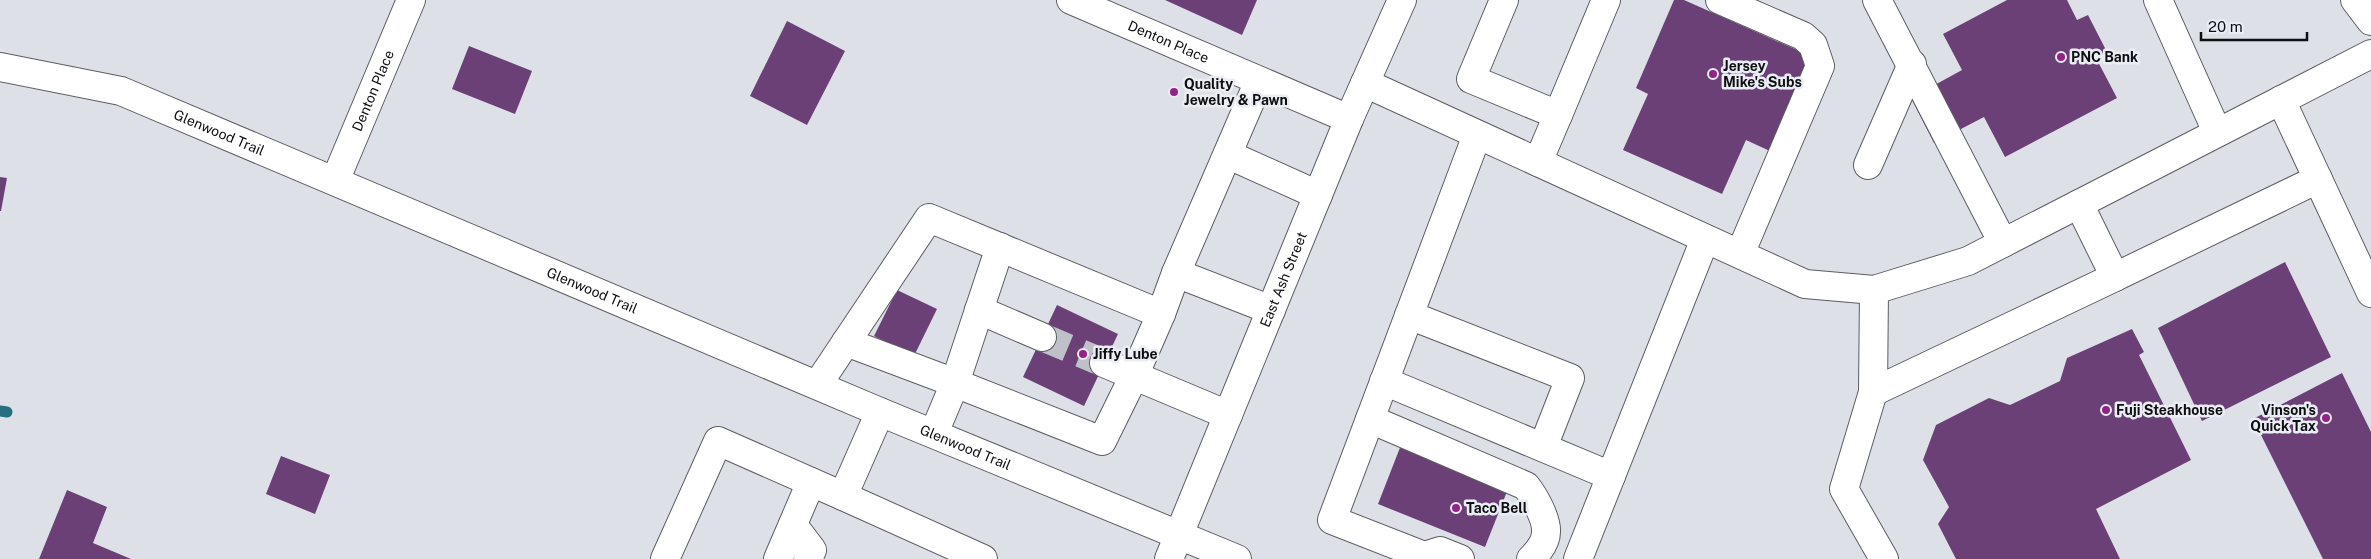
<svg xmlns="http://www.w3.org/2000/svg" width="2371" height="559" font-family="'Public Sans',sans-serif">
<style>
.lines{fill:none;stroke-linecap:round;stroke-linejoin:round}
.stream{stroke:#286e81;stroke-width:11}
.building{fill:#6a4076}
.minor-tunnel{stroke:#bfc1c8;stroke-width:28;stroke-dasharray:28 14;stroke-linecap:butt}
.minor-casing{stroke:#5c5e64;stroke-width:30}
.major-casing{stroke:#5c5e64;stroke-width:30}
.minor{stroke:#fff;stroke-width:28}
.major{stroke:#fff;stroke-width:28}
.poi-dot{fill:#912486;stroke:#ebedf5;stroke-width:2}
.labels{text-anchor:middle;stroke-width:5;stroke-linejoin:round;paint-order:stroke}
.street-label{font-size:14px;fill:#0f0f12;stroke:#ebedf5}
.poi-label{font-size:14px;font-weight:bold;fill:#0f0f12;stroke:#ebedf5;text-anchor:start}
</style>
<rect width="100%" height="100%" fill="#dee0e8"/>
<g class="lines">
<!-- stream -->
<polyline class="stream" points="0,411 7,412"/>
</g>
<!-- building -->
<g class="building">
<polygon points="1165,0 1257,0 1242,35"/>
<polygon points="1674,0 1684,0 1813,57 1772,152 1746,140 1722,194 1623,150 1648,94 1636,88"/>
<polygon points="2007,0 2067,0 2077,20 2088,15 2107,52 2096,58 2117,98 2005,157 1984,117 1934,143 1911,98 1962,70 1943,34"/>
<polygon points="787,21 845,51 807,125 750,96"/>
<polygon points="469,46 532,71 515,114 452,89"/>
<polygon points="0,177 7,178 1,211 0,211"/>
<polygon points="2285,262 2331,357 2202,421 2158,328"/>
<polygon points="897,290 937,309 914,356 874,336"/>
<polygon points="1057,305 1118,334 1084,406 1023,377"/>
<polygon points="2132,329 2144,352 2139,355 2191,460 2096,509 2120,559 1956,559 1938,524 1949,507 1923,460 1936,425 1989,398 2010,405 2060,381 2067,358"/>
<polygon points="2342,373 2371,432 2371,559 2323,559 2253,419"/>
<polygon points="1401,445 1508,489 1485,547 1378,504"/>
<polygon points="281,456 330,475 315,514 266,494"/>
<polygon points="67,490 107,507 93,543 131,559 39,559"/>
</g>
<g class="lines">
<!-- minor-tunnel -->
<polyline class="minor-tunnel" points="1042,337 1104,363"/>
<defs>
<g id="minor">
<path id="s1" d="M1071,0L1349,119"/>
<polyline points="1504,0 1471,79 1558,115 1606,0"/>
<polyline points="1720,0 1803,36 1813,45 1820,66 1740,254"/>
<polyline points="1877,0 2003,243"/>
<polyline points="2158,0 2217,132"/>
<polyline points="2355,0 2371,21"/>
<path id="s2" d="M0,67L121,91L880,412L1237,559"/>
<polyline points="1365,83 1805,284 1874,290 1968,261 2371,54"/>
<polyline points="2281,100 2371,293"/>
<polyline points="1229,155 1318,195"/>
<polyline points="1538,162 1558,115"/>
<polyline points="1868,165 1912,64"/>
<path id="s3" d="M335,181L411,0"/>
<polyline points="2079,204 2115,277 2318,179"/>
<polyline points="1176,273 1259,81"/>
<polyline points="1874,290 1873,392 2115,277"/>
<polyline points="979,310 1042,337"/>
<polyline points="1161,314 1176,273 1271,310"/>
<polyline points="1409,315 1570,378 1543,447"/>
<polyline points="846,342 955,383 1000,247"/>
<polyline points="1104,363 1228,415"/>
<polyline points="1384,381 1611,476"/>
<polyline points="818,384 929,218 1161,314 1134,376 1102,441 955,383 934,433"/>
<polyline points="1873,392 1844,489 1884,559"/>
<polyline points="880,412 843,496 983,559"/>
<path d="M1370,419L1526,486C1534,496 1547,519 1546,532C1546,542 1537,553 1531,559"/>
<polyline points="793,525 812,550 808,559"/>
<polyline points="1424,556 1440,551 1460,559"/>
<polyline points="665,559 718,441 843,496"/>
<polyline points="778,559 811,482"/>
<polyline points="1432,559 1332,520 1477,135"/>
<polyline points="1578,559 1705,239"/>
</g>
<g id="major">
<path id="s4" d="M1169,559L1349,119L1402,0"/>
</g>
</defs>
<!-- minor casing -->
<use href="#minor" class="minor-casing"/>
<!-- major casing -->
<use href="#major" class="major-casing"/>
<!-- minor -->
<use href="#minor" class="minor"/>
<!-- major -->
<use href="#major" class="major"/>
</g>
<!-- markers -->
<g class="poi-dot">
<circle cx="2061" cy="57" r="5"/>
<circle cx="1713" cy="74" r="5"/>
<circle cx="1174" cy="92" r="5"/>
<circle cx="1083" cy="354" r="5"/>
<circle cx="2106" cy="410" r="5"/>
<circle cx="2326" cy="418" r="5"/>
<circle cx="1456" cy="508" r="5"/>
</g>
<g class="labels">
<!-- street labels -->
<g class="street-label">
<text dy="5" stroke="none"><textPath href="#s1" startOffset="106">Denton Place</textPath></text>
<text dy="5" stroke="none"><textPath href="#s3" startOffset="98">Denton Place</textPath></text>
<text dy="5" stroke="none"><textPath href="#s2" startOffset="230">Glenwood Trail</textPath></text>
<text dy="5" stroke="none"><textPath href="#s4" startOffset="302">East Ash Street</textPath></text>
<text dy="5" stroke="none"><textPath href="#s2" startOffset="635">Glenwood Trail</textPath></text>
<text dy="5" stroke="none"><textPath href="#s2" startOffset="1040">Glenwood Trail</textPath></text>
</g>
<!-- poi labels -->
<g class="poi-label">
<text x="2071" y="62">PNC Bank</text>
<text x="1723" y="71">Jersey<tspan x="1723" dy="16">Mike's Subs</tspan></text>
<text x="1184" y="89">Quality<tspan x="1184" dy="16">Jewelry &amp; Pawn</tspan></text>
<text x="1093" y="359">Jiffy Lube</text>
<text x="2116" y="415">Fuji Steakhouse</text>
<text x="2316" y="415" text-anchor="end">Vinson's<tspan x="2316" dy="16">Quick Tax</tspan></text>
<text x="1466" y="513">Taco Bell</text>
</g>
</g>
<!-- scale -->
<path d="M2201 32v8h106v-8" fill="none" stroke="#0f0f12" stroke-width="2.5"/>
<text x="2208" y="32" font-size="15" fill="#0f0f12" stroke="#ebedf5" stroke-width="4" paint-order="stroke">20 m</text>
</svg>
